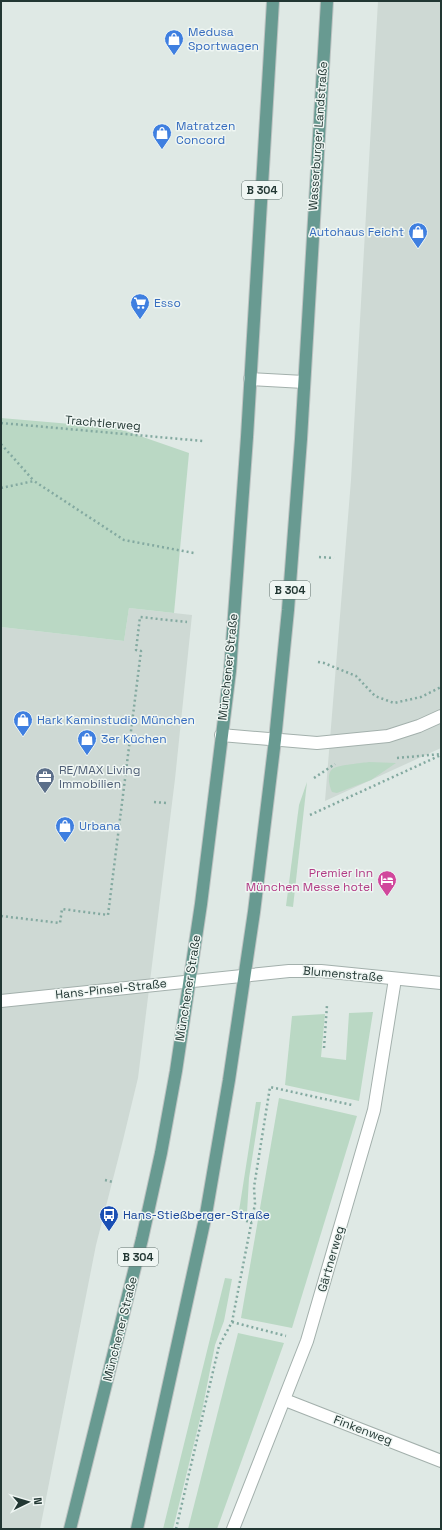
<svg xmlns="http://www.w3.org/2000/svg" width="442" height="1530" font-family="'Space Grotesk',sans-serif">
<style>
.built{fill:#ced9d4}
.green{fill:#bad8c4}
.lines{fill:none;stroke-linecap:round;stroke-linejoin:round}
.service-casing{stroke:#a3b0ac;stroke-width:14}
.minor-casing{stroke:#a3b0ac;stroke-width:14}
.primary-casing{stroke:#bdc3c2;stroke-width:14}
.path{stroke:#83a9a0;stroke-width:2.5;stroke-dasharray:2 3;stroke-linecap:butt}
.service{stroke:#fff;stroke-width:12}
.minor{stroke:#fff;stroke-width:12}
.primary{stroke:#689a91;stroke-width:12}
.labels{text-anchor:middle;stroke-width:3;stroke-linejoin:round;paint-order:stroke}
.shield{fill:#eff6f3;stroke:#60706d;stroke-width:1}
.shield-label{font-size:11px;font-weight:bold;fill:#223733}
.shop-label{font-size:12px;fill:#366cbe;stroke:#eff6f3;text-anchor:start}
.street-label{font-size:12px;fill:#223733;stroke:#eff6f3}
.service-label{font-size:12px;fill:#4e5e75;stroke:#eff6f3;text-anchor:start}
.hotel-label{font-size:12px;fill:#b23c85;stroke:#eff6f3;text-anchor:end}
.transit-label{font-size:12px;fill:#164399;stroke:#eff6f3;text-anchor:start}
</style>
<rect width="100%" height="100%" fill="#dfe9e5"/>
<!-- built -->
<g class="built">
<polygon points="378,1 441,1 441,748 325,801 351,480"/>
<polygon points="129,608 192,615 175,779 138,1078 123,1140 96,1245 40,1529 1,1529 1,627 124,641"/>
</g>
<!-- green -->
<g class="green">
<polygon points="1,418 117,428 189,453 174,613 129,608 124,641 1,627"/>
<path d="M369,762L396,763L371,780L337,793L332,792C329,785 326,772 334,768C339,765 362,763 369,762Z"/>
<polygon points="307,782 293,907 286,906 299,805"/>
<polygon points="373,1012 359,1101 285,1085 292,1016 325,1014 321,1057 346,1060 349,1013"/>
<polygon points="279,1098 357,1116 292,1328 241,1318"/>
<polygon points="256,1102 261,1102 249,1178 247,1213 239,1211"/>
<polygon points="225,1278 232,1279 224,1321 215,1345 202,1411 173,1529 163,1529"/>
<polygon points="238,1333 284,1343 217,1529 188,1529"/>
</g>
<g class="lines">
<defs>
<polyline id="service" points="250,379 304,382"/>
<g id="minor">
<polyline points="221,735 317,743 388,736 419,726 441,716"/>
<polyline points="1,1001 289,971 321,971 441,983"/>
<polyline points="285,1400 441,1461"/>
<polyline points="233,1529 307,1341 374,1110 395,979"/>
</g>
<g id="primary">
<polyline points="70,1529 142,1239 161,1153 176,1071 201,904 230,671 247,437 273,1"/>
<polyline points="137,1529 206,1214 229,1080 254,912 275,740 288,610 301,439 327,1"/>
</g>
</defs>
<!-- service casing -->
<use href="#service" class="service-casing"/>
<!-- minor casing -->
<use href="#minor" class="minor-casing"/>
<!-- primary casing -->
<use href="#primary" class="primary-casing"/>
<!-- path -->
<g class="path">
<polyline points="1,423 203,441"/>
<polyline points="1,444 34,481"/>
<polyline points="1,488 34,481 124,540 194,553"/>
<polyline points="319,557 334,558"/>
<polyline points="318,662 324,663 356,676 375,696 394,703 421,697 441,687"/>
<polyline points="397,758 441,754"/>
<polyline points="314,778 335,764"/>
<polyline points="154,802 166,803"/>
<polyline points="310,815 441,755"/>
<polyline points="1,916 60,923 62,909 108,915 141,651 136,650 140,617 187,622"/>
<polyline points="324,1048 327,1005"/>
<polyline points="105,1180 113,1182"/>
<polyline points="246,1221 252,1222"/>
<polyline points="232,1322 286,1336"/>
<polyline points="176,1529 219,1346 232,1322 255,1204 254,1187 270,1087 352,1105"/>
</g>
<!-- service -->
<use href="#service" class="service"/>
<!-- minor -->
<use href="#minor" class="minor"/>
<!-- primary -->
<use href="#primary" class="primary"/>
</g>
<!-- icons -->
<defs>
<symbol id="shop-pin" viewBox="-11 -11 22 30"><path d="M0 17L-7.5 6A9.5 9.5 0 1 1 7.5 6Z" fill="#3f7fe0" stroke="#eff6f3"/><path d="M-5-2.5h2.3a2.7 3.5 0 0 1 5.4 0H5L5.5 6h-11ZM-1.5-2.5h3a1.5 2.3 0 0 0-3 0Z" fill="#fff"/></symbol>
<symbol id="supermarket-pin" viewBox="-11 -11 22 30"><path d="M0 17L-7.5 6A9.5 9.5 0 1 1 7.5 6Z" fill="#3f7fe0" stroke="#eff6f3"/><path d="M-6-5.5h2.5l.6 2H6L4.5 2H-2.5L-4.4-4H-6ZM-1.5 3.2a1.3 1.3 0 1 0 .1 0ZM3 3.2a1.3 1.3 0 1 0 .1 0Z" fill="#fff"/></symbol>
<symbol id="office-pin" viewBox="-11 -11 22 30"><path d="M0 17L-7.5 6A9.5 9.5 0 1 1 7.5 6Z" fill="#5c6f8a" stroke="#eff6f3"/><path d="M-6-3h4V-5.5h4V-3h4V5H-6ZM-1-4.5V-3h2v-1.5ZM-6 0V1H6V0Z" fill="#fff"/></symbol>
<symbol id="hotel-pin" viewBox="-11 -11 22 30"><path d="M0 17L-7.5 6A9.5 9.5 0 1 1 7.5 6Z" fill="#d1479c" stroke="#eff6f3"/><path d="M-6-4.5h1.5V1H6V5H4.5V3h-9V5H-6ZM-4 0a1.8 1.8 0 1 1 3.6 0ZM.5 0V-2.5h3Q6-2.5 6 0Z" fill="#fff"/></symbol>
<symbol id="bus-pin" viewBox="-11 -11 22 30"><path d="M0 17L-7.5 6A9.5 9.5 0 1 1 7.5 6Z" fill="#1a4fb4" stroke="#eff6f3"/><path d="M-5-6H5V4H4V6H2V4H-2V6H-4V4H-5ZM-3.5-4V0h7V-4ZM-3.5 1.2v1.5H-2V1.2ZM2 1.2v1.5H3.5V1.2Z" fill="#fff"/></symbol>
</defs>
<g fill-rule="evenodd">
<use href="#shop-pin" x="163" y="28" width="22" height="30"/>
<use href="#shop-pin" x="151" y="122" width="22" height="30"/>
<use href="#shop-pin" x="407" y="221" width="22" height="30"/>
<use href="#supermarket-pin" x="129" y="292" width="22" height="30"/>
<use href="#shop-pin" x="12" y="709" width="22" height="30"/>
<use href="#shop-pin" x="76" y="728" width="22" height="30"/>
<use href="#office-pin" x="34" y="766" width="22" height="30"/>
<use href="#shop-pin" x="54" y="815" width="22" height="30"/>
<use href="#hotel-pin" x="376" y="869" width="22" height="30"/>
<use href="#bus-pin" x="98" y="1204" width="22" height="30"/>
</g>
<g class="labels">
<!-- shield labels -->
<g class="shield">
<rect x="242" y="181" width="40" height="18" rx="3"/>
<rect x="270" y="581" width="40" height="18" rx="3"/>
<rect x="118" y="1248" width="40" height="18" rx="3"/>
</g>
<g class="shield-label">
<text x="262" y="194">B 304</text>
<text x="290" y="594">B 304</text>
<text x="138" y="1261">B 304</text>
</g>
<!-- shop labels -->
<g class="shop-label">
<text x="188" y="36">Medusa<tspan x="188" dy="14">Sportwagen</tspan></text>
<text x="176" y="130">Matratzen<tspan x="176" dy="14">Concord</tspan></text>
<text x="404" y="236" text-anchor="end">Autohaus Feicht</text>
<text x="154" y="307">Esso</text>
<text x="37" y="724">Hark Kaminstudio München</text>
<text x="101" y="743">3er Küchen</text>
<text x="79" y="830">Urbana</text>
</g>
<!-- street labels -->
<g class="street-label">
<text transform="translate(318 136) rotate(-86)" y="4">Wasserburger Landstraße</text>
<text transform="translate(103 423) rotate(5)" y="4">Trachtlerweg</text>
<text transform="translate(228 667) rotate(-84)" y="4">Münchener Straße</text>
<text transform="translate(343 974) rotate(5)" y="4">Blumenstraße</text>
<text transform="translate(188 988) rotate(-81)" y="4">Münchener Straße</text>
<text transform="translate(111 989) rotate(-6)" y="4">Hans-Pinsel-Straße</text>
<text transform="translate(331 1259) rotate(-74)" y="4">Gärtnerweg</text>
<text transform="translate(120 1329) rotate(-76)" y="4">Münchener Straße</text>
<text transform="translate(363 1430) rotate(21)" y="4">Finkenweg</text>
</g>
<!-- service labels -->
<g class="service-label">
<text x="59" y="774">RE/MAX Living<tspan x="59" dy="14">Immobilien</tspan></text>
</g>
<!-- hotel labels -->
<g class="hotel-label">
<text x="373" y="877">Premier Inn<tspan x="373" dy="14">München Messe hotel</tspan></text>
</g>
<!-- transit labels -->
<g class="transit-label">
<text x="123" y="1219">Hans-Stießberger-Straße</text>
</g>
</g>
<!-- border -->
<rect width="442" height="1530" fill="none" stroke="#223733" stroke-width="4"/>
<!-- north arrow -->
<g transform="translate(28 1502) rotate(85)" stroke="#eff6f3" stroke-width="3" paint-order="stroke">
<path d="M0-3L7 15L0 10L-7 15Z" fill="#223733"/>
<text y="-6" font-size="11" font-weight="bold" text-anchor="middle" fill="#223733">N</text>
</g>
</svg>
